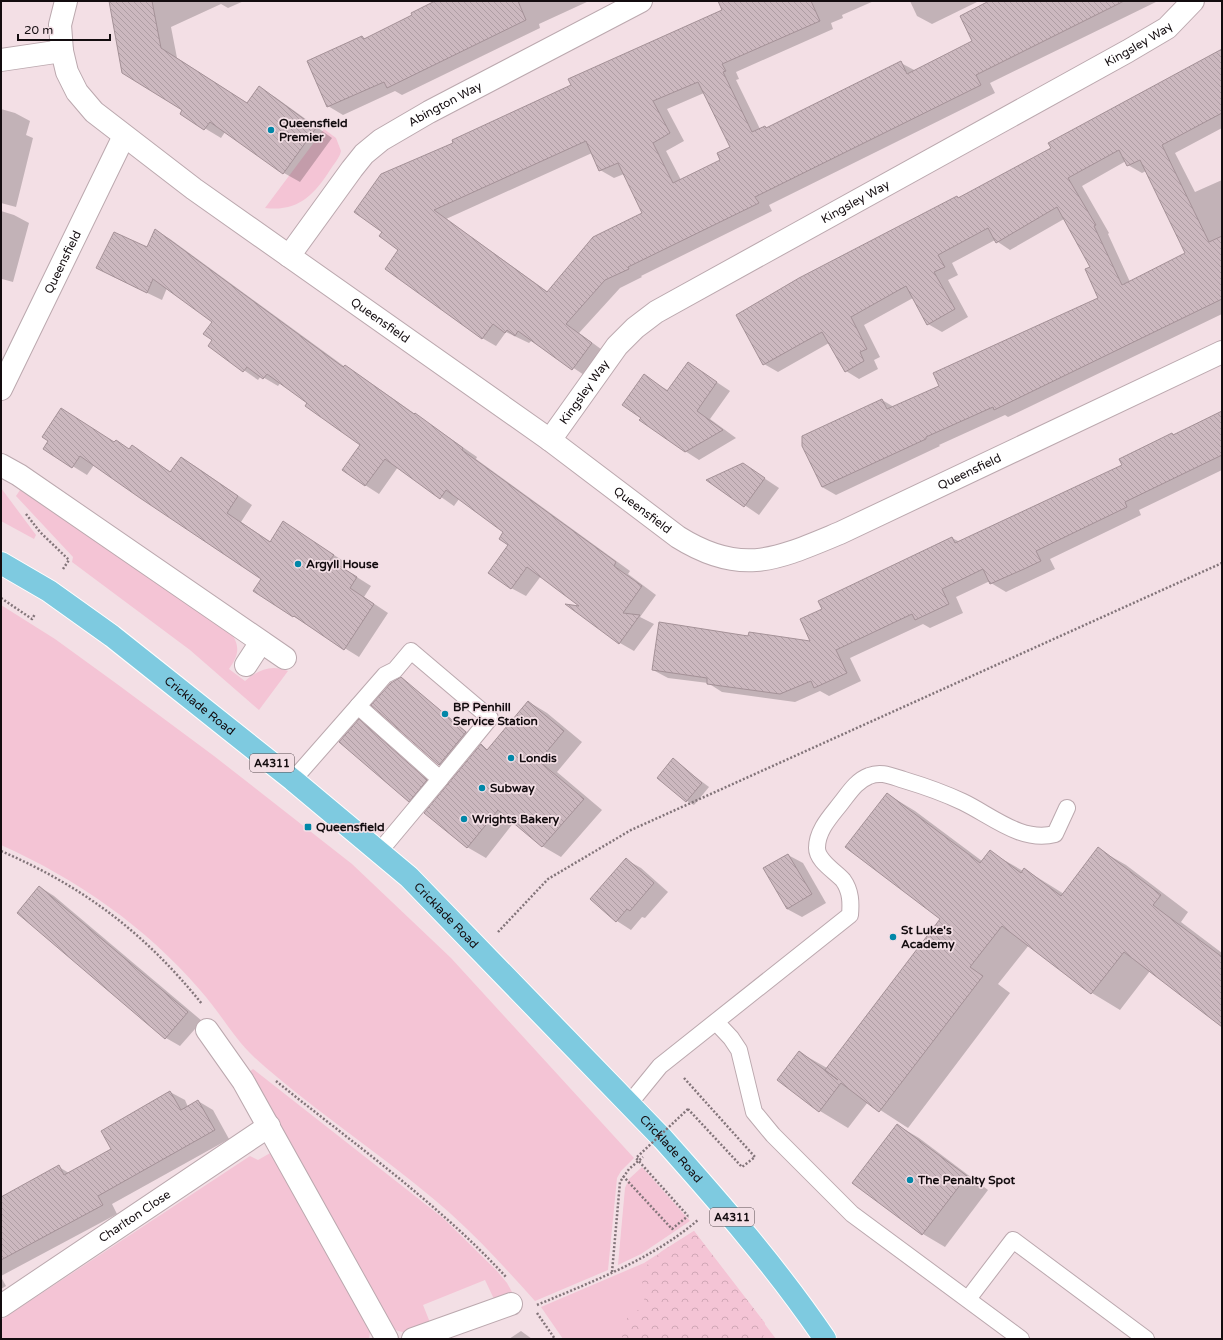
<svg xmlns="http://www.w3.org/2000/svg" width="1223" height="1340" font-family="'Varela Round',sans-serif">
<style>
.grass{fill:#f4c4d5}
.forest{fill:url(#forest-crowns)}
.shadow{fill:#0003;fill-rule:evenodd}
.building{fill:url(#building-back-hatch);stroke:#a49197;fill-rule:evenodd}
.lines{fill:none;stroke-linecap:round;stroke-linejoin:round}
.service-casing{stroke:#bba8ae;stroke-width:18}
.minor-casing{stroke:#bba8ae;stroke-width:24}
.primary-casing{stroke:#fff;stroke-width:24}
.path{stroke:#827479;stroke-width:2.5;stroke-dasharray:2 2;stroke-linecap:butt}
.service{stroke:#fff;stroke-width:16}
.minor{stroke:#fff;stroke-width:22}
.primary{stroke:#7ecae0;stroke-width:22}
.path-bridge{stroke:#827479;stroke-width:2.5;stroke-dasharray:2 2;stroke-linecap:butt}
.poi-dot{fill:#0087a8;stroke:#f3dfe5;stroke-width:1.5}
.labels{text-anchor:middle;stroke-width:3.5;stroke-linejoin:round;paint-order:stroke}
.shield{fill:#f3dfe5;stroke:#564b4f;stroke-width:1}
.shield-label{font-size:11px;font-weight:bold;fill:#130c0f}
.street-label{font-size:12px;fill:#130c0f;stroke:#f3dfe5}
.poi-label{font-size:12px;font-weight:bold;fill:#130c0f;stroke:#f3dfe5;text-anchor:start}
</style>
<defs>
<pattern id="forest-crowns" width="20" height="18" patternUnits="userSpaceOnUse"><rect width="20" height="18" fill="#f4c4d5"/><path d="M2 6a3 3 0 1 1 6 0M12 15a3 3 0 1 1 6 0" fill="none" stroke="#d0a7b6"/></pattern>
<pattern id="building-back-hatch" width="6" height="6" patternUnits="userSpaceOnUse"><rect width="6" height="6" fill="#ccb8bf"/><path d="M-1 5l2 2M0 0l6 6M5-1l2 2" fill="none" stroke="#ae9da3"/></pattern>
</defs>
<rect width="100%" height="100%" fill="#f3dfe5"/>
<!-- grass -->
<g class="grass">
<path d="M324,129L336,138L341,151C340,157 334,164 330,170C314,195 298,212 265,208Z"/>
<polygon points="1,488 36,535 34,539 1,521"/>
<path d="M20,490L231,633C241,647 238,656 229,669L245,681C258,670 271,664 288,671L259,710L190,650L72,562L73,557L16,496Z"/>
<path d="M1,605L55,639L117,684L214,756L352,864L451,958L634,1158L621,1171L617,1178L608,1270L535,1301C508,1271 481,1241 451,1214C388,1158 316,1113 254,1057C233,1037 219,1011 200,990C146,927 77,879 1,845Z"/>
<path d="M253,1069L443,1218L497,1271L507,1283L512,1292L494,1299L485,1280L423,1305L431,1325C417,1330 406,1337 392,1328L249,1072Z"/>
<polygon points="272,1152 368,1324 370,1332 369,1339 1,1339 1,1320 250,1156 258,1160"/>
<polygon points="642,1167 690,1221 641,1254 618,1265 625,1188 629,1179"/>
<polygon points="694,1231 776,1339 563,1339 541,1307 644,1263"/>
</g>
<!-- forest -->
<polygon class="forest" points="694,1231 765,1323 763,1339 624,1339 621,1335 621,1325 631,1314 643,1307 645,1294 641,1277 645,1267 662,1251"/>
<!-- shadow -->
<g class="shadow">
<polygon points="110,1 244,1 228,8 221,4 171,27 177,58 247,103 259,88 275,97 332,138 300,182 284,173 225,132 221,138 181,114 184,110"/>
<polygon points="439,1 589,1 539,24 540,28 402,95 395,91 343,115 328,106 362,37 366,39"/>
<path d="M727,1H874L842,15L843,18L831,23L833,29L736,72L739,79L736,80L760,129L765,127L768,128L901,63L916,71L974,42L1018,1H1158L990,83L995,93L769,205L772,211L641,276L642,277L620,288L579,333L605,352L587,377L532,340L529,343L506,332L496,346L482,338L400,249L455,144L723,11ZM704,93L731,148L721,160L681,180L666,151L684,141L667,109ZM592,153L600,170L614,178L624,174L644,213L548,292L446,219Z"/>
<polygon points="910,1 977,1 977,2 932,24 917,16"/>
<path d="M1222,56V128L1175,153L1195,192L1222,180V314L1008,417L1005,415L939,445L940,446L836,495L822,487L882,400L894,407L940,386L1099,298L1091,267L1064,219L1010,250L995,240L952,263L958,275L948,280L968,317L942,332L928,324L913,298L864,325L880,357L874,360L878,369L859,379L846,371L829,343L778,372L764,364L737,315L800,279L957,197L959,199ZM1126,161L1128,165L1142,173L1146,171L1187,254L1130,282L1108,234L1109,233L1082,186Z"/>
<polygon points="1,109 15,113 30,121 26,135 33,138 16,207 1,203"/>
<polygon points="1,211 14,215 29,223 13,282 2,279 1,283"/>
<polygon points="156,231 170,239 345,367 359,375 477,457 476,459 630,571 628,574 656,595 640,617 654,624 634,651 620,643 569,605 582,607 541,576 526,596 511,588 509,545 505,532 459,499 454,506 398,467 379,494 365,485 362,445 281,382 278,386 261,376 258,380 209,346 213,340 213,321 167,288 162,300 112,276 147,249"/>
<polygon points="688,363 730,391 710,419 736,438 699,460 685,451 642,418 644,376 669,391"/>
<polygon points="1222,412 1222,470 1139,510 1141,515 1050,559 1055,569 1006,592 991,583 990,581 956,597 963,613 930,628 923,624 850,658 861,681 829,696 820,691 795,702 722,692 708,683 668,678 653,670 749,637 811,642 823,609 952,538 960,542 1124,466 1172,434 1174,436"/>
<polygon points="116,441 130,450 132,447 171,472 181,458 195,466 252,505 241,522 271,542 284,523 348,564 344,569 371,586 364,597 388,613 359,657 293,616 262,578 94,465 87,475 45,449 115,443"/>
<polygon points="743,464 779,488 759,515 708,480"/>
<polygon points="401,678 473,737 447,769 440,765 373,705"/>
<polygon points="529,702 547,713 582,742 557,772 602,810 561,857 542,846 514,822 486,858 467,847 481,745 488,750"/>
<polygon points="359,721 366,725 433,785 416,805 409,801"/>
<polygon points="673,760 709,787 694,805 687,801"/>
<polygon points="887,794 915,811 982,861 990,852 1023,871 1024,869 1064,894 1098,849 1126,865 1188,912 1181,922 1222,953 1222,1024 1150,971 1120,1010 1092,993 1029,945 998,984 1010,993 908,1128 868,1102 848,1128 820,1111 799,1052 827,1068 941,919"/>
<polygon points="788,855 803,863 826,903 802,917 787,909"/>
<polygon points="627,860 641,868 668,892 645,918 642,917 631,930 617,921"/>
<polygon points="40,887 54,896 202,1021 180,1046 166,1038"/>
<polygon points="170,1092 185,1100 188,1107 198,1101 213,1110 229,1139 112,1204 117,1214 1,1276 1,1197 59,1167 69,1173 112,1149"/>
<polygon points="897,1125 919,1138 988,1190 945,1247 923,1234 854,1182"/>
<polygon points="1,1277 6,1286 1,1289"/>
<polygon points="521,1331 532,1339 509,1339"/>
</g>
<!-- building -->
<g class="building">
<polygon points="109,1 152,1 161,48 247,103 259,86 316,128 283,174 210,122 204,130 180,114 182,110 122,73"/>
<polygon points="435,1 518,1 526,20 387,88 384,82 327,107 307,61 362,36 364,39 412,15 411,13"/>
<path d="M718,1H811L820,21L722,64L726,71L723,72L752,132L765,126L766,128L901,61L907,74L972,41L960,16L989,1H1124L976,75L981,85L755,197L759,203L628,267L629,269L605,280L566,324L592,343L572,370L518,331L515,336L507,330L505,333L493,324L482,339L385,269L398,250L379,236L382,232L354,212L381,174L453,143L452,140L571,85L568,79L722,10ZM698,82L730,147L717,153L720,160L673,183L653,143L670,133L653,101ZM586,141L599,171L618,163L642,213L593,237L547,292L434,210Z"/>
<path d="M1222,49V113L1162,145L1209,242L1222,236V299L994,410L993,407L926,437V439L822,487L802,446V436L882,399L887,409L939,386L933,373L1098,298L1085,269L1090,267L1057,207L996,243L988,228L938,255L945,267L934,272L955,309L927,325L906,286L851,317L867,349L860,352L864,361L845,372L822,332L763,365L736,315L799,278L957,196L958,198L1051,148L1048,143ZM1119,150L1127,166L1140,160L1185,253L1122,285L1094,226L1096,225L1068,178Z"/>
<polygon points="155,229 343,367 345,365 414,414 415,413 463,448 462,450 616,562 614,566 642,586 623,613 640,615 619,644 565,604 579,606 527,567 511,589 488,573 508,545 499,539 503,532 446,490 440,499 385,459 365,486 342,470 360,445 305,406 307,403 267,374 263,379 247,367 243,372 208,346 212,340 203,334 212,322 153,279 147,293 96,268 114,232 147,247"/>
<polygon points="688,362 717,382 697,411 723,430 685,452 639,420 641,418 622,405 644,374 667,391"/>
<polygon points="61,408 114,442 116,440 129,449 132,445 170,472 181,457 238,496 227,513 270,542 283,521 334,555 330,560 357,577 350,588 374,604 344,650 294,616 293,617 253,591 261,579 140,498 80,456 72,468 43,449 48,441 42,437"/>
<polygon points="1222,411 1222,455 1125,502 1127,507 1036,551 1041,561 1024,569 990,584 983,569 942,589 949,604 915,620 912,614 836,650 847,673 814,688 811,681 780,694 707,684 707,678 652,670 659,622 748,636 749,632 810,641 800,619 822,609 818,601 952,537 955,543 1122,465 1119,459 1172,433 1173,435"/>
<polygon points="743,463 765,478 744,507 706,480"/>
<polygon points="401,677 466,732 439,765 371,705 391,683"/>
<polygon points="528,701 564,731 539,761 584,799 542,847 498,810 467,848 424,813 481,744 487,750"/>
<polygon points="359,719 427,780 409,802 339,742"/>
<polygon points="673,758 702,783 686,802 657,778"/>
<polygon points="887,793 980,863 990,850 1021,873 1024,868 1061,896 1098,847 1161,895 1153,905 1222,957 1222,1027 1124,952 1091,994 1002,926 970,967 983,976 879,1112 841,1083 819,1112 777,1080 799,1051 838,1080 825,1070 940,919 845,847"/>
<polygon points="788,854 812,894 787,909 763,868"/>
<polygon points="626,858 654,883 630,911 627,909 616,922 590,899"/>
<polygon points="39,886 188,1012 165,1039 17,913"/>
<polygon points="170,1091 181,1110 198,1100 215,1130 98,1196 103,1205 1,1260 1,1197 59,1165 64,1175 111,1149 101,1131"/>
<polygon points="897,1124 967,1176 922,1235 852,1183"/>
</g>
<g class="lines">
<defs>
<g id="service">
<polyline points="358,706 385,675 395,670 411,651 490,718 440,779"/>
<polyline points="293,780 358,706 440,779 379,852"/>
<polyline points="716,1022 731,1038 739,1050 754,1112 773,1135 852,1214 1021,1339"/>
<path d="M629,1104L660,1066L850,915C851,903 851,891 843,880C835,871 817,861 817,848C817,830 831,816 841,803C849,793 856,781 869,776C881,771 891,776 904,780C924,786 944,793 963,802C992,816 1022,843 1055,834L1067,808"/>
<polyline points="968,1299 1013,1240 1146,1339"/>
</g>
<g id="minor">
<path id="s1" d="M66,1L60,25L62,51L67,72L77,92L94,112L194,189L550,440L678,537C742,577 777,559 840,533L1222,352"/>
<polyline points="1,60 62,51"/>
<path id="s2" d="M289,256L352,169L364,154L381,140L429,112L641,1"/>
<path id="s3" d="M1,389L124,136"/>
<path id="s4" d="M550,440L617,346L635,328L656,312L1128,51L1167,28L1193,1"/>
<polyline points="1,465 19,475 285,658"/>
<polyline points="246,665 261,642"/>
<polyline points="207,1030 243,1081 387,1339"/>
<path id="s5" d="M1,1306L269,1126"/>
<polyline points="413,1339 511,1304"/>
</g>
<g id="primary">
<path id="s6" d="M1,563L49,591L112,636L293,780L409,877L663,1139C720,1203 777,1268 825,1339"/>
</g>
</defs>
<!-- service casing -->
<use href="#service" class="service-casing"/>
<!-- minor casing -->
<use href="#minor" class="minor-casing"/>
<!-- primary casing -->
<use href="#primary" class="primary-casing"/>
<!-- path -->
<g class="path">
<polyline points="26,514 40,532 69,560 63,569"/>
<polyline points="1,598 32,619 35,614"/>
<path d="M1,851C84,887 145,933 202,1004"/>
<polyline points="498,932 548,879 631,830 1222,563"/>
<polyline points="684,1078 755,1157 742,1167 688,1109"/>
<path d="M276,1081C354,1144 438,1203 506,1277"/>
<polyline points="623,1176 672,1229 688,1216"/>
<polyline points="612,1272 620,1182 629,1169 643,1157"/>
<path d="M537,1305C593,1281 651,1260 698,1220"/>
<polyline points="537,1313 555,1339"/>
</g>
<!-- service -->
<use href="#service" class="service"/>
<!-- minor -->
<use href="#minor" class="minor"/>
<!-- primary -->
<use href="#primary" class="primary"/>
<!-- path-bridge -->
<polyline class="path-bridge" points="688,1109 636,1158 688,1216"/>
</g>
<!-- markers -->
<g class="poi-dot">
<circle cx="271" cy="130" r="4"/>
<circle cx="298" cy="564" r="4"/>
<circle cx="445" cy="714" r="4"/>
<circle cx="511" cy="758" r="4"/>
<circle cx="482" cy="788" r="4"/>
<circle cx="464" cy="819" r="4"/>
<rect x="304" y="823" width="8" height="8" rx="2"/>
<circle cx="893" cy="937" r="4"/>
<circle cx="910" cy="1180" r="4"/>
</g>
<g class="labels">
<!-- shield labels -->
<g class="shield">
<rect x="250" y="754" width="44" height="18" rx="3"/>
<rect x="710" y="1208" width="44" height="18" rx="3"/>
</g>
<g class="shield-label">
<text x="272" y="767">A4311</text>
<text x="732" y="1221">A4311</text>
</g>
<!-- street labels -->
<g class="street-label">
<text dy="4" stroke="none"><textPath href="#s4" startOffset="719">Kingsley Way</textPath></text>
<text dy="4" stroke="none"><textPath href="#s2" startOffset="222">Abington Way</textPath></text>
<text dy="4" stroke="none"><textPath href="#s4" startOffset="395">Kingsley Way</textPath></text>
<text dy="4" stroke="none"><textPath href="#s3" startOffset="141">Queensfield</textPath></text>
<text dy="4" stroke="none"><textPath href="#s1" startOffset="475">Queensfield</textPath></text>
<text dy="4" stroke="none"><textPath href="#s4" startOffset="59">Kingsley Way</textPath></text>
<text dy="4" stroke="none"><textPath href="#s1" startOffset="1158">Queensfield</textPath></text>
<text dy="4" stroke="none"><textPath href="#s1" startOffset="799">Queensfield</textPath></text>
<text dy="4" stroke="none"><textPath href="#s6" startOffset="245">Cricklade Road</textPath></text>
<text dy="4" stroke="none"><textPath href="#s6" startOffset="569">Cricklade Road</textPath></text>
<text dy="4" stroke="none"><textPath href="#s6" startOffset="893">Cricklade Road</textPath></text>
<text dy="4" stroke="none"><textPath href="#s5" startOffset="161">Charlton Close</textPath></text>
</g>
<!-- poi labels -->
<g class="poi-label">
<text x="279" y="127">Queensfield<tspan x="279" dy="14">Premier</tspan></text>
<text x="306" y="568">Argyll House</text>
<text x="453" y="711">BP Penhill<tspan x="453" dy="14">Service Station</tspan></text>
<text x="519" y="762">Londis</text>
<text x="490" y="792">Subway</text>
<text x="472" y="823">Wrights Bakery</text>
<text x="316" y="831">Queensfield</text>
<text x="901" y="934">St Luke's<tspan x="901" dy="14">Academy</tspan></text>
<text x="918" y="1184">The Penalty Spot</text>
</g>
</g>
<!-- border -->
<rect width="1223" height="1340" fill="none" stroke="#130c0f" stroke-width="4"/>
<!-- scale -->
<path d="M18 34v6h92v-6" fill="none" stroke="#130c0f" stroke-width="2"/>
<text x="24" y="34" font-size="12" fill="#130c0f" stroke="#f3dfe5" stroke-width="3" paint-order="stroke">20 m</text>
</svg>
